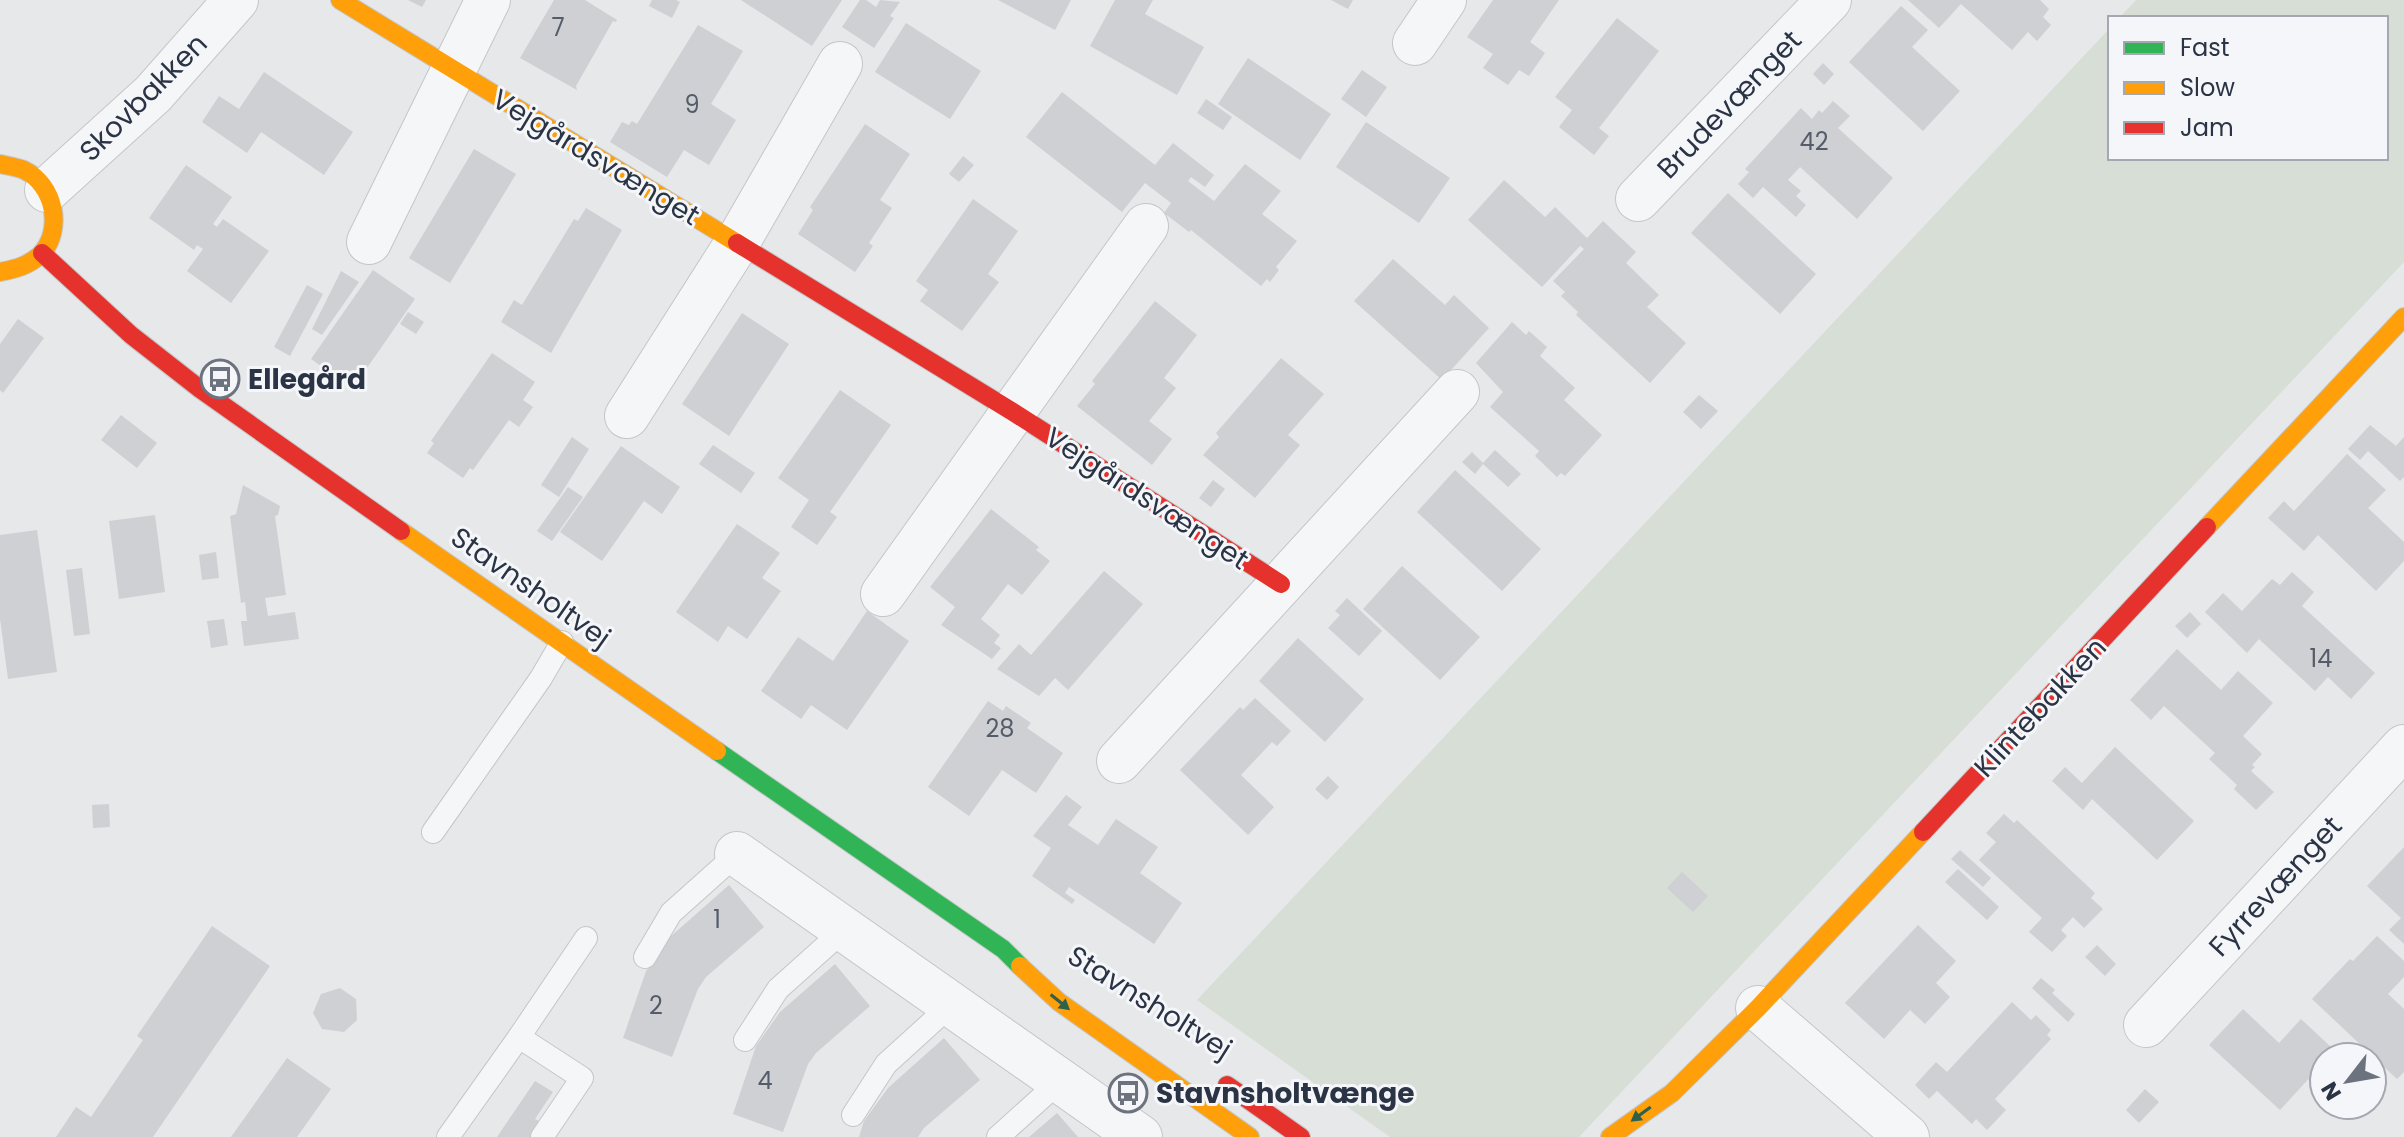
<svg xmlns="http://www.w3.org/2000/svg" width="2404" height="1137" font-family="Poppins,sans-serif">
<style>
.green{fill:#d6ded6}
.building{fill:#ced0d3}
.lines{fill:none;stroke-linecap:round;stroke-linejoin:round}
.lane-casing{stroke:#c4c6c8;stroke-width:24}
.street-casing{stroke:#c4c6c8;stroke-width:46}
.fast-casing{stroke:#c4c6c8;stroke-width:20}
.slow-casing{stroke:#c4c6c8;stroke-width:20}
.jam-casing{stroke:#c4c6c8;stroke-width:20}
.lane{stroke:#f5f6f7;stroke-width:22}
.street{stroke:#f5f6f7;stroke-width:44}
.fast{stroke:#30b455;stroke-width:18}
.slow{stroke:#ff9f0a;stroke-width:18}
.jam{stroke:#e5322d;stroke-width:18}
.oneway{fill:#2d614b}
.labels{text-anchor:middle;stroke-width:6;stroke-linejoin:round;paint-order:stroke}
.number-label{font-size:24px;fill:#545c69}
.street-label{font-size:28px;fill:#2b3445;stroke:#f4f6f9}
.poi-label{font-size:28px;font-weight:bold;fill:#2b3445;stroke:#f4f6f9;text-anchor:start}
</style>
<rect width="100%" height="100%" fill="#e6e8ea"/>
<!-- green -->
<polygon class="green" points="2136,0 2404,0 2404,262 1579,1137 1390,1137 1197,1000 2110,28 2110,158 2386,158 2386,18 2119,18"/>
<!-- building -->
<g class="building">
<polygon points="408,0 426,0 422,7"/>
<polygon points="554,0 585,0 617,20 616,22 613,21 576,86 577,90 520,58"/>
<polygon points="652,0 676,0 680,2 672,18 649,6"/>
<polygon points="741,0 842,0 812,46"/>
<polygon points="860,0 866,0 876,7 880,0 900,2 890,16 894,18 874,48 842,27"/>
<polygon points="998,0 1071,0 1055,30"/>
<polygon points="1115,0 1153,0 1145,14 1204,47 1177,95 1090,46"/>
<polygon points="1331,0 1353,0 1348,9"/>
<polygon points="1493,0 1559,0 1530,42 1545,53 1529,76 1519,70 1508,85 1483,68 1493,54 1467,37"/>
<polygon points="1908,0 2040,0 2049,9 2043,17 2051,25 2037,41 2028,32 2012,50 1961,4 1939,28"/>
<polygon points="1901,6 1928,30 1912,47 1960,91 1923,131 1849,62"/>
<polygon points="1617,18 1659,51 1599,128 1609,136 1594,155 1559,127 1572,110 1555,97"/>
<polygon points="906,23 981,71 950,119 875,72"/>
<polygon points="698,25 743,51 711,104 736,120 709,165 684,150 667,177 610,142 622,122 629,125 632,121 637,124"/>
<polygon points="1248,58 1331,114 1300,160 1218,104"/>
<polygon points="1823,63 1834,74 1824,85 1813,74"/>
<polygon points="1362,70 1387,87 1366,117 1341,99"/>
<polygon points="264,72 353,132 324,175 261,132 247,153 202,122 219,96 239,109"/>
<polygon points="1062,92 1155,165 1173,143 1214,175 1205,187 1191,177 1188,181 1214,201 1245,164 1281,191 1262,214 1297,241 1276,267 1279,270 1270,282 1267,279 1261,286 1191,230 1189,232 1164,213 1171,203 1145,183 1122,212 1026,137"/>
<polygon points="1206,99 1232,117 1223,130 1197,113"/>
<polygon points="1833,101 1850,116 1838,128 1893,178 1857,219 1800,167 1788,180 1801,191 1796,196 1806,205 1796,217 1763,187 1753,198 1738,184 1749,172 1745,169 1801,108 1812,119 1819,110 1822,113"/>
<polygon points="1366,122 1450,178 1419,223 1336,167"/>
<polygon points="865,124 910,154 880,200 892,208 869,243 873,246 855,272 798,234 813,210 810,207"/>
<polygon points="474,149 516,174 450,283 409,258"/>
<polygon points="963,156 974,165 959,182 949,174"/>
<polygon points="186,165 232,197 213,224 217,227 223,219 269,251 231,303 187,271 203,249 197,245 194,250 149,218"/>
<polygon points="1504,180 1545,217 1555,207 1587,238 1603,221 1636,252 1626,263 1659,295 1647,307 1686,343 1650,383 1576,315 1578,312 1561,296 1565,292 1553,281 1584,249 1580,246 1542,287 1468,220"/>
<polygon points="1728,193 1816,274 1780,314 1691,233"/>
<polygon points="973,199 1018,231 988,274 999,282 962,331 920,301 928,290 916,281"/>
<polygon points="586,208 622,230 551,353 501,322 514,300 522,305 574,219 578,221"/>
<polygon points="1393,259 1445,305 1454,295 1489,328 1442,380 1354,301"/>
<polygon points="373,270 415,299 353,388 311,359"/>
<polygon points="341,271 359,282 322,335 312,329"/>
<polygon points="307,285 323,294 290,356 274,347"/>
<polygon points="1155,301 1197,335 1164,378 1176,388 1149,421 1172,439 1152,465 1077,406 1095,384 1092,381"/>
<polygon points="408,312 424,322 416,334 400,324"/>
<polygon points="742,313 789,344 729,436 682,404"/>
<polygon points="18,319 44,338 3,393 0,390 0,344"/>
<polygon points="1512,322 1526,335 1529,331 1547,347 1540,356 1575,388 1564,400 1602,435 1565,476 1561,473 1557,477 1535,456 1539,451 1490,407 1503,392 1476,363"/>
<polygon points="492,353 535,382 523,400 533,407 519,427 509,420 473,470 470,468 463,478 427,453 434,443 431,441"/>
<polygon points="1281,358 1324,394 1288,435 1300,445 1255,498 1203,455 1219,437 1216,433"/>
<polygon points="840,390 891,425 830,512 837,517 817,545 791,527 809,500 778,478"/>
<polygon points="1699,395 1718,411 1701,429 1683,412"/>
<polygon points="121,415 157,443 137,468 101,440"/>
<polygon points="2370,425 2396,446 2404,437 2404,477 2400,481 2368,451 2360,460 2348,449"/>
<polygon points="572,437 589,449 559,497 541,485"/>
<polygon points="713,445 755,473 741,493 699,464"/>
<polygon points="621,446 680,487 662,514 644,501 602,561 560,532"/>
<polygon points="1495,450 1521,474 1508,487 1483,464 1475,474 1462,462 1472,452 1483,463"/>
<polygon points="2347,454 2386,490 2368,508 2404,542 2404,561 2376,591 2318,535 2304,551 2268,518 2284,501 2294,511"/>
<polygon points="1455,470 1541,549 1502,591 1417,512"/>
<polygon points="1213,480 1225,489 1211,507 1199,498"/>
<polygon points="243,485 280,506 278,515 275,516 286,595 265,598 268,616 295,612 299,639 244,646 241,621 247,621 245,602 241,603 230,516 236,514"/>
<polygon points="568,487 583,497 552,541 537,531"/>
<polygon points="991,509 1039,547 1036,550 1050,561 1022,595 1008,584 981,619 1000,635 994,643 1001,648 992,659 941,625 955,607 930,587"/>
<polygon points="155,515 165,592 119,599 109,521"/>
<polygon points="737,524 780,553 762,578 781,591 747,639 728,626 718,642 676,612"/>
<polygon points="37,530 57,672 8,679 0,619 0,535"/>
<polygon points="216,552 219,578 202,580 199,555"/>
<polygon points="1402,566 1480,637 1440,680 1363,609"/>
<polygon points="82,568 90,634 74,636 66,570"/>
<polygon points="1104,571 1143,604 1068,690 1055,678 1039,696 997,669 1019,644 1031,655"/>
<polygon points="2292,572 2314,592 2302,606 2375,673 2351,699 2328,677 2315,691 2259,639 2247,653 2205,612 2223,593 2242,611 2272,579 2280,585"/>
<polygon points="1347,598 1382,631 1359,656 1328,628 1340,615 1335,611"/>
<polygon points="867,611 909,641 847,730 811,705 801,719 761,691 798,637 833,661"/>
<polygon points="2190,612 2201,624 2187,638 2175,626"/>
<polygon points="224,619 228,645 211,648 207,621"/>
<polygon points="1298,638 1364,699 1325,742 1259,681"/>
<polygon points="2177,649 2221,690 2238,671 2273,703 2243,736 2262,754 2252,765 2255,767 2251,771 2274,792 2256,810 2234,789 2237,785 2209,759 2215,753 2164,706 2151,720 2130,700"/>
<polygon points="1255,698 1291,731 1277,746 1272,742 1241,775 1274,807 1248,835 1180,770 1240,707 1243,710"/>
<polygon points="988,701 1003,711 1006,706 1031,723 1027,728 1063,753 1036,793 1002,770 969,816 928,787"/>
<polygon points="2115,747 2194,821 2157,860 2092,799 2083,810 2052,781 2065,767 2082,783"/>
<polygon points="1328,776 1339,787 1327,800 1315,789"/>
<polygon points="1066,795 1082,807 1068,825 1098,845 1116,819 1158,847 1140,873 1182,903 1154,944 1069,887 1065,893 1075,900 1072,904 1032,876 1051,848 1033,836"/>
<polygon points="109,804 110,827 93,828 92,805"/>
<polygon points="2004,814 2014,823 2017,820 2095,893 2091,898 2103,909 2084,928 2073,917 2061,930 2067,936 2052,952 2029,932 2042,918 1979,860 1996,842 1986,833"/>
<polygon points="2404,847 2404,944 2389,930 2401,918 2367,886"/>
<polygon points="1960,850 1991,878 1983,887 1951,859"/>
<polygon points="1958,869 1999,907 1987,920 1945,882"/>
<polygon points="1682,872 1708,896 1693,912 1667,888"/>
<polygon points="729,885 764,927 706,977 698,989 672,1057 623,1038 646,971 670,937"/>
<polygon points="1918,925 1956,961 1936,983 1950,997 1925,1024 1910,1010 1884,1039 1845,1003"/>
<polygon points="212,926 270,966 153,1137 56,1137 76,1107 91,1117 143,1040 137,1036"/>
<polygon points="2377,936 2404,961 2404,977 2388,994 2404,1009 2404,1072 2397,1079 2312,999 2350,959 2353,961"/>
<polygon points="2097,945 2116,964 2105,976 2085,957"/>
<polygon points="835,964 870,1006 816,1053 808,1064 783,1132 733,1114 756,1046 780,1012"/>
<polygon points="2041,978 2055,990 2052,993 2075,1014 2068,1022 2032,988"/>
<polygon points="340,988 356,999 357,1020 344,1032 322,1029 313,1013 321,994"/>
<polygon points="2012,1002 2031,1020 2036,1015 2051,1030 2047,1035 2051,1039 1995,1099 2006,1110 1987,1130 1976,1119 1972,1124 1937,1091 1929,1099 1915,1085 1936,1062 1947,1072"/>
<polygon points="2243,1009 2279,1043 2301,1019 2332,1048 2311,1070 2314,1073 2280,1110 2209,1045"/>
<polygon points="944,1038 980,1080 924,1128 918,1137 859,1137 864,1121 888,1088"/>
<polygon points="287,1058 331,1089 297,1137 231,1137"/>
<polygon points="535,1081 553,1092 535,1119 541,1122 531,1137 497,1137"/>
<polygon points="2145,1089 2159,1102 2139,1123 2126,1110"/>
<polygon points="1057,1113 1078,1137 1029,1137"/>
</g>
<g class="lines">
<defs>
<g id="lane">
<polyline points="433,832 541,678 562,642"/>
<polyline points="645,957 671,913 737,854"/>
<polyline points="745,1040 778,989 845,929"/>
<polyline points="853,1115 886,1064 952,1004"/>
<polyline points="448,1137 519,1037"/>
<polyline points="542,1137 582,1078 519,1037 586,938"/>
<polyline points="998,1137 1060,1081"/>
</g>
<g id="street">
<polyline points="1415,43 1444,0"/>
<polyline points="47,190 153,94 236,0"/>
<polyline points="1638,199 1829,0"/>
<polyline points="369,242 488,0"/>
<polyline points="627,416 737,243 840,64"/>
<polyline points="883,594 1146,226"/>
<polyline points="1119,761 1457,392"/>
<polyline points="737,854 1140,1137"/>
<polyline points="1758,1008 1907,1137"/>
<polyline points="2146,1025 2404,747"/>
</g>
<polyline id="fast" points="717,751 1003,949 1020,966"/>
<g id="slow">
<polyline points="340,0 737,243"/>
<path d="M0,164C8,166 17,167 24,170C55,185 64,231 40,255C28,266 15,269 0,272"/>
<polyline points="2207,527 2404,317"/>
<polyline points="401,531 717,751"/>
<polyline points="1020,966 1059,1002 1250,1137"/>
<polyline points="1610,1137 1672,1093 1758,1008 1923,832"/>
</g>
<g id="jam">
<polyline points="737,243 1013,412 1281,584"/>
<polyline points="42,253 131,335 200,389 401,531"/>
<polyline points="1923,832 2207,527"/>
<polyline points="1227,1085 1301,1137"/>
</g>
</defs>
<!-- lane casing -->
<use href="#lane" class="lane-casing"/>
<!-- street casing -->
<use href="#street" class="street-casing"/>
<!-- fast casing -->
<use href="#fast" class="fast-casing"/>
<!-- slow casing -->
<use href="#slow" class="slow-casing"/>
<!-- jam casing -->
<use href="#jam" class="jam-casing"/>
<!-- lane -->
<use href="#lane" class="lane"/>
<!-- street -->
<use href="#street" class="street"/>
<!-- fast -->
<use href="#fast" class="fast"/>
<!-- slow -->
<use href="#slow" class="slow"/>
<!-- jam -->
<use href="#jam" class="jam"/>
</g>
<!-- one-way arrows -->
<defs><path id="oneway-solid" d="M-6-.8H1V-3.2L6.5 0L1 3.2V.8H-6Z" transform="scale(2)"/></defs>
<g class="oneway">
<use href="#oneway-solid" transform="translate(1060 1002) rotate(39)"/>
<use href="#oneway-solid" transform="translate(1641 1114) rotate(144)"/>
</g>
<!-- icons -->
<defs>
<symbol id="bus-ring" viewBox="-11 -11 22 22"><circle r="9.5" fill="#f4f6f9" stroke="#6c737f" stroke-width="1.5"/><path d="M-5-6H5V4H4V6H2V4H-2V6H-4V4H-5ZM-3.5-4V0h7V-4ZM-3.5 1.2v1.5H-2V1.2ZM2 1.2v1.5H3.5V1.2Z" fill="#6c737f"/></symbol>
</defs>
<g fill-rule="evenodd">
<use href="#bus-ring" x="198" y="357" width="44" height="44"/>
<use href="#bus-ring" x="1106" y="1071" width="44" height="44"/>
</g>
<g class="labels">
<!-- number labels -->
<g class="number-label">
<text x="558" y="36">7</text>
<text x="692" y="113">9</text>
<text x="1814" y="150">42</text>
<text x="2321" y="667">14</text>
<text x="1000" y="737">28</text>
<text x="717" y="928">1</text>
<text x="656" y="1014">2</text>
<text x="765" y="1089">4</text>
</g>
<!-- street labels -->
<g class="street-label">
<text transform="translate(143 97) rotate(-45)" y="10">Skovbakken</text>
<text transform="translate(1729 104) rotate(-46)" y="10">Brudevænget</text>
<text transform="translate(596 157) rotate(31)" y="10">Vejgårdsvænget</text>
<text transform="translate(1147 498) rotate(33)" y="10">Vejgårdsvænget</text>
<text transform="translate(531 587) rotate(35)" y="10">Stavnsholtvej</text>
<text transform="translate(2040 707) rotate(-47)" y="10">Klintebakken</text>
<text transform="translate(2275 886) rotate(-47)" y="10">Fyrrevænget</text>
<text transform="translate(1150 1002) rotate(32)" y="10">Stavnsholtvej</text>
</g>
<!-- poi labels -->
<g class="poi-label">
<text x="248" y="389">Ellegård</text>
<text x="1156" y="1103">Stavnsholtvænge</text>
</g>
</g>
<!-- legend -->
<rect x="2108" y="16" width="280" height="144" fill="#f4f6f9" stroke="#a4a8b1" stroke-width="2"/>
<rect x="2124" y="42" width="40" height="12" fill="#30b455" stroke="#a4a8b1" stroke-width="2"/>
<text x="2180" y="56" font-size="24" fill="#2b3445">Fast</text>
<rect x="2124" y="82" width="40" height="12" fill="#ff9f0a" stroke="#a4a8b1" stroke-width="2"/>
<text x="2180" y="96" font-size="24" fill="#2b3445">Slow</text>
<rect x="2124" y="122" width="40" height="12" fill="#e5322d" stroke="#a4a8b1" stroke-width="2"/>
<text x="2180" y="136" font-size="24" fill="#2b3445">Jam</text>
<!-- north arrow -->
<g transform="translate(2348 1081) rotate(239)"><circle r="38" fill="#f4f6f9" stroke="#a4a8b1" stroke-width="2"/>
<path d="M0-6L14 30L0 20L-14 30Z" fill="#6c737f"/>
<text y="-12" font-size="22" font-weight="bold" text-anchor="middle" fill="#2b3445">N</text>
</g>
</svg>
